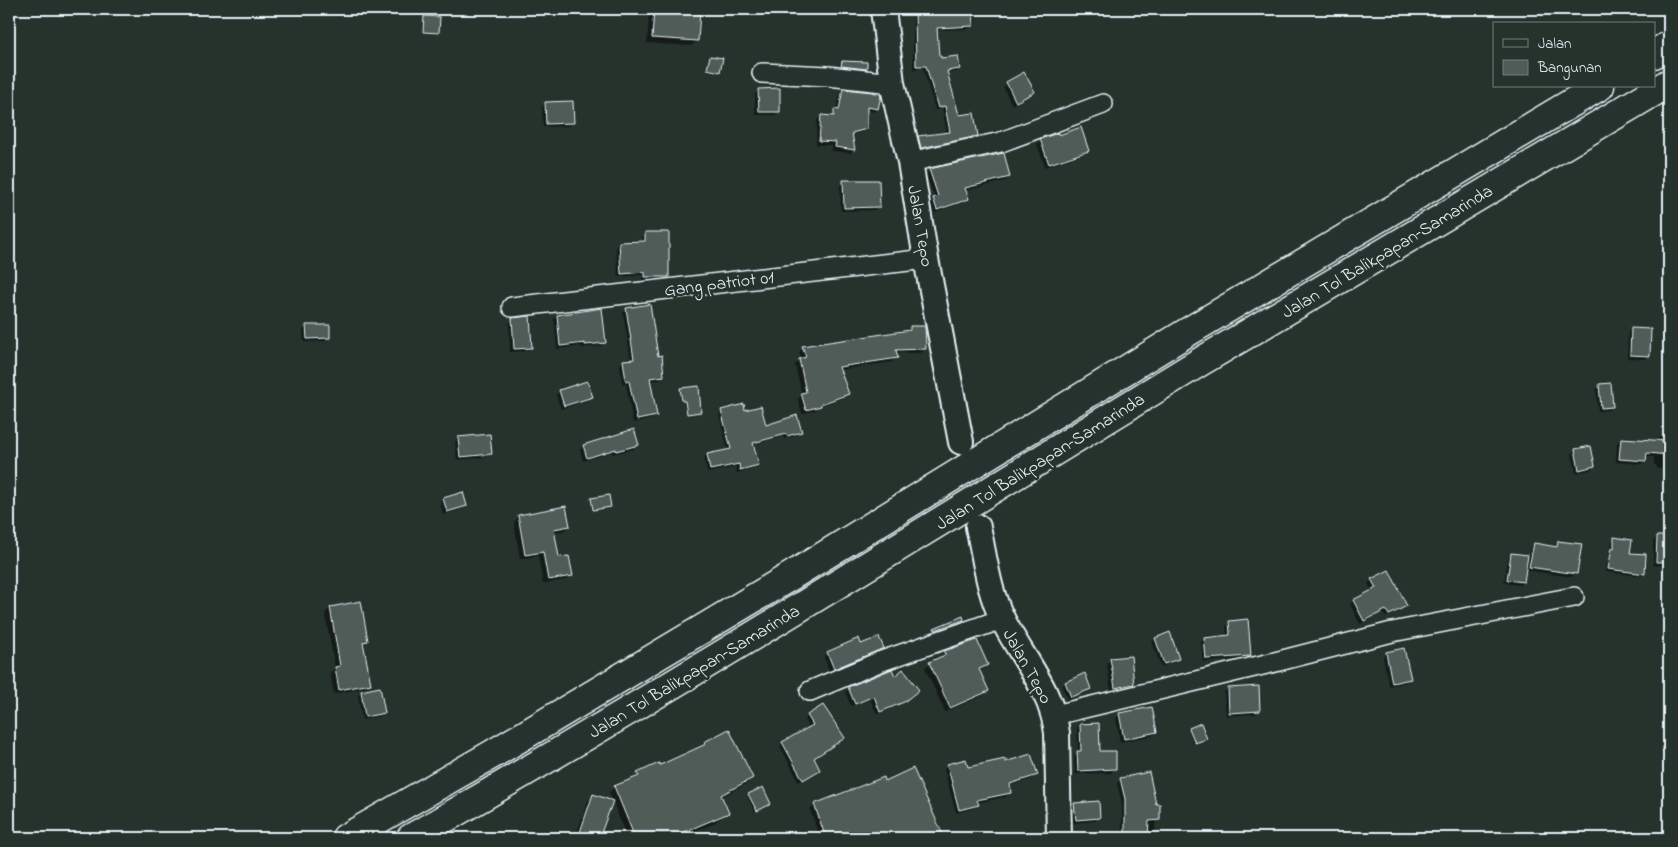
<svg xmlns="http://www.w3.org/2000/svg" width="1678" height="847" font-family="'Indie Flower',sans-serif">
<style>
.shadow{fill:#0007}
.building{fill:#505c59;stroke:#e8f1f8}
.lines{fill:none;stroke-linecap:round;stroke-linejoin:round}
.minor-casing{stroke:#e8f1f8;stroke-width:22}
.tertiary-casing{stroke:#e8f1f8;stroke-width:28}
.motorway-casing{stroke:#e8f1f8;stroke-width:31}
.minor{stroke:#26332d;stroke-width:19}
.tertiary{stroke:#26332d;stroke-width:24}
.motorway{stroke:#26332d;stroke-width:28}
.labels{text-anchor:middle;stroke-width:5;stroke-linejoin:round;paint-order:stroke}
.street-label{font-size:18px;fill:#e8f1f8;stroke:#26332d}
</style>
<rect width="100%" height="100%" fill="#26332d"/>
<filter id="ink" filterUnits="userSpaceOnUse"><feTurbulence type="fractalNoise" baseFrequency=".02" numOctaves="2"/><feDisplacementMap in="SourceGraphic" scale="10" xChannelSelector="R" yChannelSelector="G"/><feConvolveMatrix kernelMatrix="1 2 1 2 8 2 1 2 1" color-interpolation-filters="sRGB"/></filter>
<g filter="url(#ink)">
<!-- shadow -->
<g class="shadow">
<polygon points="654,9 699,12 697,41 691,46 647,43 649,15"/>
<polygon points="913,9 972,10 972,26 968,29 936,30 938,57 940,60 959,69 956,72 946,73 958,117 977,135 973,138 918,151 916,140 919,137 947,133 942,108 935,110 923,68 913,69"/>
<polygon points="424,17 438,32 437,34 422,33"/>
<polygon points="710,57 719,71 718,73 706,70"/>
<polygon points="842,62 866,68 862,72 838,69 838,66"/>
<polygon points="1023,74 1033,92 1012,105 1003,87"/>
<polygon points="759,90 779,111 775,115 755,115 755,94"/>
<polygon points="844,90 877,108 873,112 866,110 865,129 862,132 851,135 854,149 851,153 832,151 832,145 816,145 817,120 821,117 831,117 831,114 836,111 840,94"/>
<polygon points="546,103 572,123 569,126 543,127 542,106"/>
<polygon points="1041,140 1088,151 1084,154 1045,167 1037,144"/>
<polygon points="930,171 1009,177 1005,181 965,191 967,199 964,202 934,213 930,203 935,199 926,174"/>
<polygon points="844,182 878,206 875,210 841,211 840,185"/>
<polygon points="646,233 668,276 664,280 642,280 642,275 618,277 616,247 620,243 642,242 642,237"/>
<polygon points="627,309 657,357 663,376 660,380 649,381 656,415 652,419 633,423 626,384 622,384 620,365 623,361 631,360 623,313"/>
<polygon points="557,316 604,342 601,346 582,348 581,346 557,349 554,319"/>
<polygon points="513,319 531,348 527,351 510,352 509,323"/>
<polygon points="307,327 329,338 325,341 304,342 303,330"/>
<polygon points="910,327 925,349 921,353 896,353 896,357 892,362 839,370 847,393 843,398 819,406 815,410 802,414 798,399 802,395 795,365 801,360 799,352 803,348 906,331"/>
<polygon points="1631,329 1648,355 1645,359 1627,358 1628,333"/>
<polygon points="1600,385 1612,407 1608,410 1598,411 1596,389"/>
<polygon points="681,389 700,411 698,413 686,414 684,401 681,402 680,391"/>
<polygon points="560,391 591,396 588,400 561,409 556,395"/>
<polygon points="1669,400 1669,433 1667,433 1668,402"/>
<polygon points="722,411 744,412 765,426 801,432 797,435 784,439 783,436 752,445 757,465 754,468 737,473 736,467 707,473 704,458 707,455 728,451 719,415"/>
<polygon points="1669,437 1669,468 1657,469 1656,465 1654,465 1654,457 1646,457 1645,461 1641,464 1616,462 1617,443 1621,439 1655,441 1658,438"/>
<polygon points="459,438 490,453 487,457 457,460 455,442"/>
<polygon points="637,445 634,449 613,454 612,452 583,461 580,450 583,446"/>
<polygon points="1576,450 1594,466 1590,470 1576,473 1572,454"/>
<polygon points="443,499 466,505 462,509 443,515 440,502"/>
<polygon points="592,499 610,506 592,511 590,501"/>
<polygon points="519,516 569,526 563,531 554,533 558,559 571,575 566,580 543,584 538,556 520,559 514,522"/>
<polygon points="1657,537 1669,537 1669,566 1653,565 1653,541"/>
<polygon points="1615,538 1644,573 1641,576 1606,572 1612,541"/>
<polygon points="1558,542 1576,573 1572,577 1525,570 1523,582 1520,585 1504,583 1508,558 1511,554 1529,557 1530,548 1534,544 1554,548"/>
<polygon points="1372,580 1406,605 1402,609 1385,617 1382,612 1360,624 1350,604 1354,601 1372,592 1368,583"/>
<polygon points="330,608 367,641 363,645 369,683 364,688 334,694 330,673 335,668 325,613"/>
<polygon points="963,620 959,624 932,633 935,629"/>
<polygon points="1230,622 1249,655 1246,659 1203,662 1201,642 1204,639 1227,636 1226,626"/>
<polygon points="1155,639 1178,659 1174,662 1161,667 1152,642"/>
<polygon points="861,646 882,648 879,652 830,672 824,657 828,653"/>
<polygon points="944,652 987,665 979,671 987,691 982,696 945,712 925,668 930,663 940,659"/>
<polygon points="1386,653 1410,679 1406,682 1389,686 1383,657"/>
<polygon points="1111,660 1132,684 1129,688 1111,691 1107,663"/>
<polygon points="894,678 914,694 899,705 877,714 870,699 851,706 845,692 849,688"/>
<polygon points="1065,683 1090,689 1086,692 1068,700 1062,686"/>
<polygon points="1228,689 1259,711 1255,714 1226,716 1224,692"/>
<polygon points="361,692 384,712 380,716 362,720 358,696"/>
<polygon points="1120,714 1156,732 1152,736 1120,742 1116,718"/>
<polygon points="808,716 840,741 813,759 819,770 799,782 780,746 783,743 810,728 804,720"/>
<polygon points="1080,725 1099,752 1115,769 1111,773 1075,774 1074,756 1078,753 1077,729"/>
<polygon points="1190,729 1204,740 1193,744 1189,731"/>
<polygon points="705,743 752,778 746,784 721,797 728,813 711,825 674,838 627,838 609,792 615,787 632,780 638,774 699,749"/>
<polygon points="1004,764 1036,775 1032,779 1009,786 1010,793 1006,797 977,803 977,805 974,808 956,813 944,769 947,765 968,768"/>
<polygon points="1121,779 1158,820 1155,823 1156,838 1120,838 1120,833 1122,831 1122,804 1117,783"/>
<polygon points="884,782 941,832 934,838 820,838 810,810 815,805"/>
<polygon points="749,795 768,805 755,812 747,796"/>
<polygon points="594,796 611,802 598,838 575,838 588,801"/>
<polygon points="1075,804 1099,817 1095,821 1073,823 1071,808"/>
<polygon points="722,835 724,838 716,838"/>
</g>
<!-- building -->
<g class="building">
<polygon points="654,9 700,11 698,41 652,38"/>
<polygon points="974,9 973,26 937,28 939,56 941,56 941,58 958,56 960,69 947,71 959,115 974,113 978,136 921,148 918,136 950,132 945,106 938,108 926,66 916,66 915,11"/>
<polygon points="424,16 440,17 439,33 423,32"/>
<polygon points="710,56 723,58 720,72 707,69"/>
<polygon points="842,61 867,62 867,69 841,66"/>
<polygon points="1024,72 1035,92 1016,102 1006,82"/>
<polygon points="780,88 780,112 759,112 758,89"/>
<polygon points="843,89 872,92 880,94 881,96 878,109 867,107 867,129 852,133 855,150 835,147 836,142 819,141 821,115 834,116 834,109 839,110"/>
<polygon points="573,101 574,123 546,124 545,102"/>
<polygon points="1081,127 1089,151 1049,164 1040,139 1058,133 1059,135"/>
<polygon points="1004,153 1010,177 965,188 969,199 937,210 933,198 938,196 929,169"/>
<polygon points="843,180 879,180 880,207 844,208"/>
<polygon points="645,232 669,232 669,277 645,277 645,272 621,274 619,242 645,241"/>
<polygon points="650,304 658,356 662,355 664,376 650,378 657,416 637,420 629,381 626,381 623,360 634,359 626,308"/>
<polygon points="602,308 606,343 585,345 585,343 560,346 557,315"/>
<polygon points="530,316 532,348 514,349 512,318"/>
<polygon points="306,325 330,325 330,338 307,339"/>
<polygon points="910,326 925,326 926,349 896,350 898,358 839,367 849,394 821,404 821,406 806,410 801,393 806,392 799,359 806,357 802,346 910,330"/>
<polygon points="1631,328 1651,329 1650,356 1630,355"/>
<polygon points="587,381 593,397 564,406 559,390"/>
<polygon points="1611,383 1613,407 1601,408 1599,384"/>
<polygon points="699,386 701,412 687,414 685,401 682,401 680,388"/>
<polygon points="744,404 745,410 761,406 766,425 797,415 802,432 787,436 786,434 753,443 759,465 740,470 739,464 710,470 707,454 731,449 721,410"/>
<polygon points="634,429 639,445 616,451 616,449 587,458 583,445"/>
<polygon points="490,434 492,454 460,457 458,437"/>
<polygon points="1621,438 1669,441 1669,455 1647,453 1646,461 1619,459"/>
<polygon points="1591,446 1595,466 1579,470 1575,449"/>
<polygon points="463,492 467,506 447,512 443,498"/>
<polygon points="609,495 611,507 593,510 591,498"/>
<polygon points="566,506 570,526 554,529 559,557 569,556 573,576 548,580 543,552 525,555 518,515"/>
<polygon points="1657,536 1669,536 1669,562 1656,562"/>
<polygon points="1614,537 1632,540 1630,553 1646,554 1645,574 1608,569 1612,548 1614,548"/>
<polygon points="1558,541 1582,544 1577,574 1529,567 1534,543 1557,547"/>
<polygon points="1511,553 1528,555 1524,582 1507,580"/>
<polygon points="1389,570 1407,606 1389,615 1386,610 1364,621 1353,600 1376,588 1371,579"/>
<polygon points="361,601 368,641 363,642 371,684 339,690 335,667 340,666 330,607"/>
<polygon points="963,616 964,620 935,630 934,628"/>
<polygon points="1248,619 1251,656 1206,659 1204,638 1230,635 1229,621"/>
<polygon points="1170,632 1179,659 1164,664 1155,638"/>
<polygon points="879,637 884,648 834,669 827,652 859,638 861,644"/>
<polygon points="977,640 988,665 979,669 989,691 950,708 929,662 945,655 944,651"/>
<polygon points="1404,648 1411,679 1392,683 1386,652"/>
<polygon points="1131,656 1134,684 1115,688 1110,658"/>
<polygon points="892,669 895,676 903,669 919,690 904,702 880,712 874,696 855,704 848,687"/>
<polygon points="1085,673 1091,689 1071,697 1065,682"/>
<polygon points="1259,686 1260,711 1229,713 1228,688"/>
<polygon points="380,687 385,713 365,717 361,691"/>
<polygon points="823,705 845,738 814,758 820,770 803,780 782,742 813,725 807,715"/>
<polygon points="1152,707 1157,732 1124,739 1119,713"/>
<polygon points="1099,723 1100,751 1116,751 1116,769 1078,771 1077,751 1081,751 1080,724"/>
<polygon points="1201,723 1207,739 1195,743 1189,728"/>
<polygon points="729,729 753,778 721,795 729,813 670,838 635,838 614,786 639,776 637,773 659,763 660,765 706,744 704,742"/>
<polygon points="1031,754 1038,775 1010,784 1011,793 977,800 979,805 959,810 947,764 966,759 968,767 1005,759 1005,762"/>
<polygon points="913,768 942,833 930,838 826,838 814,804 884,777 885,781"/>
<polygon points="1149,772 1156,804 1160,804 1160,820 1149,821 1148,838 1125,838 1125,799 1120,778"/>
<polygon points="763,787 771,804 757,811 748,794"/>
<polygon points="593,794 613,801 599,838 578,838"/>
<polygon points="1099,801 1100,818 1076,820 1074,803"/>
</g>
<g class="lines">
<defs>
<g id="minor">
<polyline points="762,73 828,76 892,83"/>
<polyline points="910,162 1001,142 1103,104"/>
<polyline points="512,307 926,259"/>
<polyline points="810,691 879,662 1002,619"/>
<polyline points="1055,715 1275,662 1392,632 1574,597"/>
</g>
<g id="tertiary">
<polyline points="883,9 892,83 910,162 926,259 961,442"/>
<path d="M978,527C985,558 988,591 1003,620C1021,657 1052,690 1057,733L1059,838"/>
</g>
<g id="motorway">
<polyline points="1654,54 1669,45"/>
<polyline points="346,838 491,755 791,576 1186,333 1600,86"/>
<path d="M411,838C678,685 938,522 1200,362C1356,268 1513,176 1669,83"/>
</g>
</defs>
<!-- minor casing -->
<use href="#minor" class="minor-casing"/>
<!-- tertiary casing -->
<use href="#tertiary" class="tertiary-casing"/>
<!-- motorway casing -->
<use href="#motorway" class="motorway-casing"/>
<!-- minor -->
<use href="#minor" class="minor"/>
<!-- tertiary -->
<use href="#tertiary" class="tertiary"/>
<!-- motorway -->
<use href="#motorway" class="motorway"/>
</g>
</g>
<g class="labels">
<!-- street labels -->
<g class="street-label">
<text transform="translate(921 226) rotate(80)" y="6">Jalan Tepo</text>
<text transform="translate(1387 251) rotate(-31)" y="6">Jalan Tol Balikpapan–Samarinda</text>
<text transform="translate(719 283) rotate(-7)" y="6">Gang patriot 01</text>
<text transform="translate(1040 461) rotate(-32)" y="6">Jalan Tol Balikpapan–Samarinda</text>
<text transform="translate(1028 666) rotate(61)" y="6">Jalan Tepo</text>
<text transform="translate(694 671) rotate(-31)" y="6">Jalan Tol Balikpapan–Samarinda</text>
</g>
</g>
<!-- margin -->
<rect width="1678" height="847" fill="none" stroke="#26332d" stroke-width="30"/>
<rect x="15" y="15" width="1648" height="817" fill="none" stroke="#e8f1f8" stroke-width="2" filter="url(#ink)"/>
<!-- legend -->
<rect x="1493" y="22" width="162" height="65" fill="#26332d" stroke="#747f7e"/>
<rect x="1503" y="39" width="25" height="8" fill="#26332d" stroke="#747f7e"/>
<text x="1538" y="48" font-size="15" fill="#e8f1f8">Jalan</text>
<rect x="1503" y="60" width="25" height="15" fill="#505c59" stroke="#747f7e"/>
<text x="1538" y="72" font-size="15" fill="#e8f1f8">Bangunan</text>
</svg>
